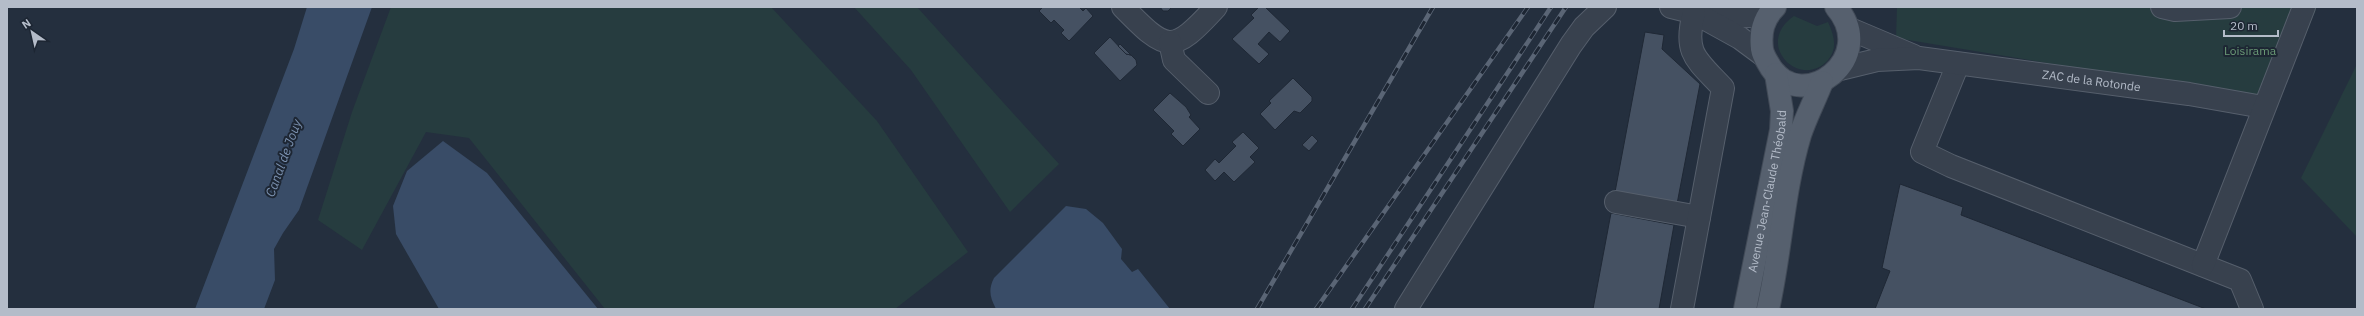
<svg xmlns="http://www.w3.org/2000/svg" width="2364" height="316" font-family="'IBM Plex Sans',sans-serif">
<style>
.green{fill:#263c3f}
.water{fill:#394c67}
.building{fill:#455162;stroke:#1f2835}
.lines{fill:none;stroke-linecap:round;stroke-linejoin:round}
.minor-casing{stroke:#565f6c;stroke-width:24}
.major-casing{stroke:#414a57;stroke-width:24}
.minor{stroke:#38414e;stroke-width:22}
.major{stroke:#56606e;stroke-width:22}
.rail-casing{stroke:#5a6575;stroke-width:4.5}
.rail{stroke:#1d2633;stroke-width:3;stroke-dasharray:9;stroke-linecap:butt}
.labels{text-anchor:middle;stroke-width:4;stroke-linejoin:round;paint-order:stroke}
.park-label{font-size:12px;fill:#6b9a76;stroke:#1d2633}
.street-label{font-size:12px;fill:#b4bcc9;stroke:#1d2633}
.water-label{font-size:13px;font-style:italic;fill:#7c92b1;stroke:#1d2633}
</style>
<rect width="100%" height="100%" fill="#242f3e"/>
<!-- green -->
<g class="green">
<polygon points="391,7 771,7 877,121 968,252 895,309 605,309 469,138 426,132 362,250 318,220 352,112"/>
<polygon points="854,7 917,7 1059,164 1010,212 911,70"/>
<polygon points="1897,7 2317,7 2278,101 1896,38"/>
<path d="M1794,16L1817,26L1828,22C1834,35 1838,48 1828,60C1800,91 1753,44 1794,16Z"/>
<polygon points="2357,64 2357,237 2301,178"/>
</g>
<!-- water -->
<g class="water">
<polygon points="307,7 372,7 299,210 283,233 274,249 275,280 264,309 195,309 294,49"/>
<polygon points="443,141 487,173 598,309 439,309 396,234 393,206 407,171"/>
<path d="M1066,206L1086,209L1103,223L1122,249L1121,259L1132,272L1138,269L1170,309H996C990,297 988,290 994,278Z"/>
</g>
<!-- building -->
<g class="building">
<polygon points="1043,7 1079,7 1083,11 1086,8 1093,16 1069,41 1061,33 1064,30 1054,20 1051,23 1039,11"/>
<polygon points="1160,7 1172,7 1168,11 1163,11"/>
<polygon points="1259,7 1265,7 1290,31 1280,42 1269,32 1258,44 1269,54 1259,64 1232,39 1254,18 1251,15"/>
<polygon points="1645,32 1664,35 1662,49 1700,84 1677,204 1615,192"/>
<polygon points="1110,37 1126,54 1131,55 1136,60 1137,65 1120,81 1094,53"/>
<polygon points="1120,44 1131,55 1126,54 1118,46"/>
<polygon points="1293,78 1312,97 1312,101 1300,113 1294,111 1275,130 1260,114 1271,103 1269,101"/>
<polygon points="1170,93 1186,107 1191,115 1189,117 1200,129 1183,146 1171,134 1174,131 1153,110"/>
<polygon points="1243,132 1259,148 1250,157 1255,162 1234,182 1224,172 1215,181 1205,170 1215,159 1219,163 1236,146 1232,142"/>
<polygon points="1312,135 1318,141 1309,151 1302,145"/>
<polygon points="1900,184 1963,207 1961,215 2206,309 1875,309 1890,271 1882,268"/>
<polygon points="1611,213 1674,225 1659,309 1593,309"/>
</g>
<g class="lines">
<defs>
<g id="minor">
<path d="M1123,7C1167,52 1172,55 1216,7"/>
<path d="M1671,7C1702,16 1735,18 1768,15"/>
<polyline points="2162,7 2175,10 2230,7"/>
<polyline points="1702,17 1740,38 1763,55"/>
<polyline points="1850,29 1914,56"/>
<polyline points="1170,42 1174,60 1208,93"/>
<polyline points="1958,64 1922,152 1951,166 2240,280 2252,309"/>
<path id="s1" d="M1840,69L1877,60L1919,58L2189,94L2263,107"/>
<polyline points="1616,202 1699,217"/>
<polyline points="2203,265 2304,7"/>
<polyline points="1406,309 1571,45 1584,27 1605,7"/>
<path d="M1682,309L1723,88C1697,60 1683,54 1694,13"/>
</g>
<g id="major">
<path d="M1775,7C1763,19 1760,32 1762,49C1763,56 1767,61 1771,68C1803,115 1880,58 1836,7"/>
<path id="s2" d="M1745,309L1781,130L1782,111L1776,74"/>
<path d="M1768,309C1781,252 1783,192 1800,135C1806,117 1815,100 1822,82"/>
</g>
</defs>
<!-- minor casing -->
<use href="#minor" class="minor-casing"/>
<!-- major casing -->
<use href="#major" class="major-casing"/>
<!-- minor -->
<use href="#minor" class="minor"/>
<!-- major -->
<use href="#major" class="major"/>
<defs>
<g id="rail">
<polyline points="1257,309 1433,7"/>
<polyline points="1316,309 1528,7"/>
<polyline points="1352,309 1551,7"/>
<polyline points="1365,309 1566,7"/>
</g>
</defs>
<!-- rail casing -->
<use href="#rail" class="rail-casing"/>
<!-- rail -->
<use href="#rail" class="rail"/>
</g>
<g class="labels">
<!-- park labels -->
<g class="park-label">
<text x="2250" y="55">Loisirama</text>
</g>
<!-- street labels -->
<g class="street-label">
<text dy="4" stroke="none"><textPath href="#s1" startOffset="254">ZAC de la Rotonde</textPath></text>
<text dy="4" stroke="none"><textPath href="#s2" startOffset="120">Avenue Jean-Claude Théobald</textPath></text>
</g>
<!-- water labels -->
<g class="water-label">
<text transform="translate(283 158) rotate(-70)" y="5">Canal de Jouy</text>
</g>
</g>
<!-- border -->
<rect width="2364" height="316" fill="none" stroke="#b4bcc9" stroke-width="16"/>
<!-- north arrow -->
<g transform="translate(32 32) rotate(326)" stroke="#1d2633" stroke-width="3" paint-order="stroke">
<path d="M0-3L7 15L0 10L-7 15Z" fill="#b4bcc9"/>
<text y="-6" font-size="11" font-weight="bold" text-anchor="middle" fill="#b4bcc9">N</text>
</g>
<!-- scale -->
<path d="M2224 30v6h54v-6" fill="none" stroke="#b4bcc9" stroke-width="2"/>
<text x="2230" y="30" font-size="12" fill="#b4bcc9" stroke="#1d2633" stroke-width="3" paint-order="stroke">20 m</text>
</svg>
